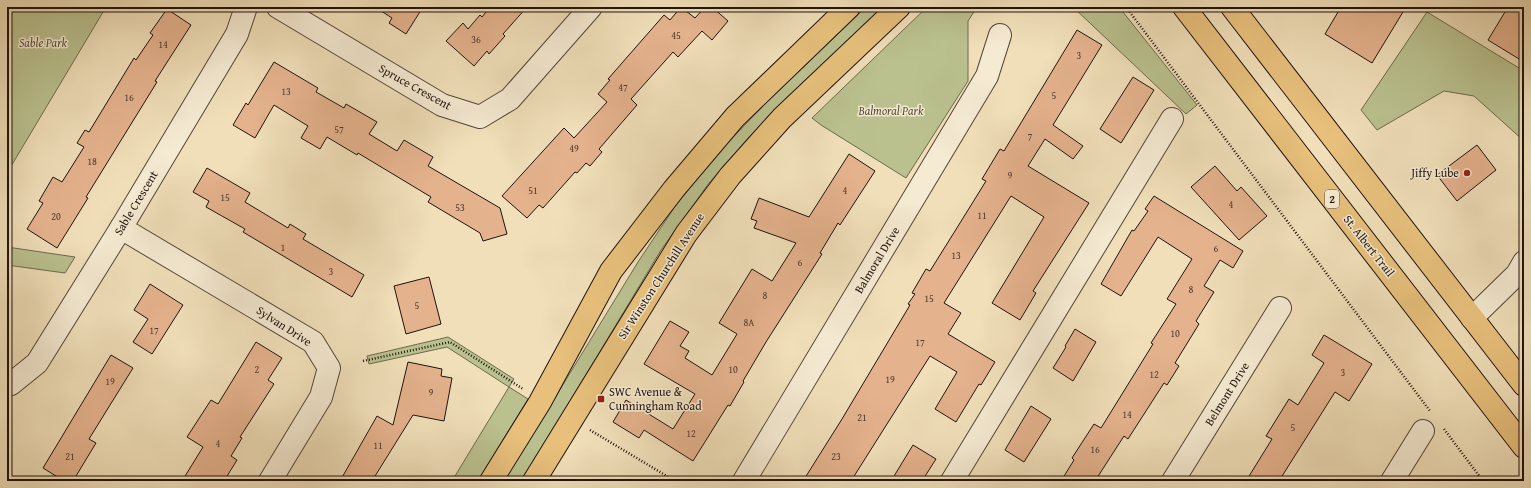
<svg xmlns="http://www.w3.org/2000/svg" width="1531" height="488" font-family="'Gentium Book Plus',serif">
<style>
.green{fill:#bac18f;stroke:#6c6a4e}
.building{fill:#e4b28d;stroke:#1f130e}
.lines{fill:none;stroke-linecap:round;stroke-linejoin:round}
.minor-casing{stroke:#534639;stroke-width:24}
.major-casing{stroke:#1f130e;stroke-width:24}
.path{stroke:#1f130e;stroke-width:2.5;stroke-dasharray:1 2;stroke-linecap:butt}
.minor{stroke:#f5ead2;stroke-width:22}
.major{stroke:#e8c07c;stroke-width:22}
.poi-dot{fill:#8f2418;stroke:#f5ead2;stroke-width:1.5}
.labels{text-anchor:middle;stroke-width:3;stroke-linejoin:round;paint-order:stroke}
.number-label{font-size:10px;fill:#503b2e}
.shield{fill:#f5ead2;stroke:#5f5449;stroke-width:1}
.shield-label{font-size:11px;font-weight:bold;fill:#1f130e}
.park-label{font-size:12px;font-style:italic;fill:#55503b;stroke:#f5ead2}
.street-label{font-size:12px;fill:#1f130e;stroke:#f5ead2}
.poi-label{font-size:12px;fill:#1f130e;stroke:#f5ead2;text-anchor:end}
</style>
<rect width="100%" height="100%" fill="#f0dfb9"/>
<filter id="stains"><feTurbulence type="fractalNoise" baseFrequency=".005" numOctaves="4"/><feColorMatrix values="0 0 0 0 .2 0 0 0 0 .09 0 0 0 0 .02 0 0 0 .5 -.17"/></filter>
<radialGradient id="worn" r=".72"><stop offset=".6" stop-color="#630" stop-opacity="0"/><stop offset="1" stop-color="#630" stop-opacity=".3"/></radialGradient>
<!-- green -->
<g class="green">
<polygon points="7,7 106,7 7,173"/>
<polygon points="866,7 883,7 785,100 749,137 709,183 661,250 522,481 504,481 638,262 674,208 715,156 763,106"/>
<polygon points="927,7 977,7 968,21 968,81 906,178 821,125 812,118"/>
<polygon points="1073,7 1119,7 1197,105 1186,114"/>
<polygon points="1427,12 1524,71 1524,141 1474,96 1444,91 1377,130 1361,110"/>
<polygon points="7,247 75,257 65,273 7,265"/>
<polygon points="448,337 514,379 509,387 528,399 478,481 452,481 509,387 447,347 369,364 367,356"/>
</g>
<!-- building -->
<g class="building">
<polygon points="375,7 423,7 406,34 389,23 392,18"/>
<polygon points="490,7 527,7 503,34 505,36 489,54 487,51 474,66 446,41 463,23 468,29 480,15 482,17"/>
<polygon points="681,7 695,18 705,7 712,7 728,21 712,40 702,31 678,57 673,52 631,99 637,105 599,149 602,152 590,166 586,163 577,173 575,172 543,208 539,205 527,218 502,196 564,128 574,138 607,102 598,94 610,80 608,79 664,15 670,20"/>
<polygon points="1341,7 1406,7 1372,63 1325,34"/>
<polygon points="1508,7 1524,7 1524,62 1488,40"/>
<polygon points="167,9 191,25 155,81 157,82 86,197 88,198 57,248 27,229 43,203 39,201 53,177 62,182 84,147 77,143 85,130 89,132 134,58 136,60 153,35 150,33"/>
<polygon points="1077,30 1102,45 1053,125 1083,146 1073,159 1045,139 1028,166 1089,203 1033,291 1036,293 1020,320 992,303 1044,217 1011,196 944,303 961,313 948,334 995,362 981,385 979,384 956,422 935,409 957,372 930,356 851,481 803,481 842,419 910,305 908,304 915,294 912,293 926,269 930,271 955,231 986,181 982,179 1000,149 1004,151"/>
<polygon points="274,62 318,88 316,92 344,108 346,104 377,122 369,134 397,151 404,140 433,157 428,166 500,208 507,234 483,241 480,233 428,202 431,197 358,153 357,155 327,137 320,149 301,138 308,126 274,105 255,138 233,125 246,103 248,105"/>
<polygon points="1133,77 1154,90 1121,143 1100,129"/>
<polygon points="1477,145 1496,170 1457,201 1437,175"/>
<polygon points="849,154 875,171 840,225 838,223 820,253 822,254 766,342 743,381 744,382 730,406 728,405 693,461 644,430 639,438 613,422 626,400 673,429 695,394 644,364 670,321 689,332 680,346 689,351 685,358 712,375 737,334 719,323 752,269 772,281 796,243 754,228 757,221 751,219 759,198 809,217"/>
<polygon points="1215,166 1237,191 1241,187 1267,216 1239,240 1191,187"/>
<polygon points="207,168 250,193 245,202 288,228 290,224 306,234 303,239 364,275 352,297 243,232 245,229 206,207 209,201 193,192"/>
<polygon points="1154,196 1243,251 1233,268 1220,260 1204,286 1214,292 1196,321 1199,324 1175,363 1179,366 1167,385 1164,383 1128,439 1124,436 1095,481 1061,481 1074,460 1072,458 1094,424 1101,428 1153,344 1151,343 1176,304 1167,299 1192,259 1158,237 1121,296 1101,284 1132,230 1134,231 1148,211 1145,209"/>
<polygon points="429,277 441,324 406,334 394,286"/>
<polygon points="150,284 183,305 152,354 133,342 148,319 134,310"/>
<polygon points="1075,329 1096,342 1073,381 1053,368 1066,347 1065,346"/>
<polygon points="1324,335 1372,364 1349,401 1335,392 1279,481 1246,481 1272,439 1266,436 1289,399 1298,405 1324,363 1312,355"/>
<polygon points="256,342 282,358 268,380 274,384 240,437 242,438 231,456 237,460 224,481 182,481 203,447 187,437 211,400 218,404"/>
<polygon points="111,355 133,368 89,439 96,443 73,481 64,481 43,468"/>
<polygon points="408,362 442,369 441,376 452,378 444,421 413,415 372,481 340,481 377,416 393,425"/>
<polygon points="1031,406 1051,419 1024,462 1005,450"/>
<polygon points="913,445 936,459 922,481 891,481"/>
</g>
<g class="lines">
<defs>
<g id="minor">
<polyline points="278,7 442,105 480,117 510,99 591,7"/>
<polyline points="121,228 313,342 329,368 321,397 270,481"/>
<polyline points="1472,318 1517,274 1524,262"/>
<polyline points="7,385 11,384 37,363 121,228 237,34 246,7"/>
<polyline points="744,481 987,76 1000,35"/>
<polyline points="952,481 1172,119"/>
<polyline points="1173,481 1280,308"/>
<polyline points="1392,481 1423,431"/>
</g>
<g id="major">
<polyline points="1184,7 1524,447"/>
<polyline points="1232,7 1524,385"/>
<polyline points="491,481 540,402 611,271 674,189 735,117 849,7"/>
<polyline points="534,481 686,234 730,176 782,118 899,7"/>
</g>
</defs>
<!-- minor casing -->
<use href="#minor" class="minor-casing"/>
<!-- major casing -->
<use href="#major" class="major-casing"/>
<!-- path -->
<g class="path">
<polyline points="1126,7 1430,411"/>
<polyline points="363,361 450,342 523,389"/>
<polyline points="1444,429 1483,481"/>
<polyline points="590,430 675,481"/>
</g>
<!-- minor -->
<use href="#minor" class="minor"/>
<!-- major -->
<use href="#major" class="major"/>
</g>
<!-- markers -->
<g class="poi-dot">
<circle cx="1467" cy="173" r="4"/>
<rect x="597" y="395" width="8" height="8" rx="2"/>
</g>
<g class="labels">
<!-- number labels -->
<g class="number-label">
<text x="676" y="39">45</text>
<text x="476" y="43">36</text>
<text x="163" y="48">14</text>
<text x="1079" y="59">3</text>
<text x="623" y="91">47</text>
<text x="286" y="95">13</text>
<text x="1054" y="99">5</text>
<text x="129" y="101">16</text>
<text x="339" y="133">57</text>
<text x="1030" y="140">7</text>
<text x="574" y="152">49</text>
<text x="92" y="165">18</text>
<text x="1010" y="179">9</text>
<text x="533" y="194">51</text>
<text x="845" y="194">4</text>
<text x="225" y="201">15</text>
<text x="1231" y="208">4</text>
<text x="460" y="211">53</text>
<text x="982" y="219">11</text>
<text x="56" y="220">20</text>
<text x="283" y="251">1</text>
<text x="1216" y="252">6</text>
<text x="956" y="259">13</text>
<text x="800" y="266">6</text>
<text x="331" y="275">3</text>
<text x="1191" y="293">8</text>
<text x="765" y="299">8</text>
<text x="929" y="302">15</text>
<text x="417" y="309">5</text>
<text x="749" y="326">8A</text>
<text x="154" y="334">17</text>
<text x="1175" y="337">10</text>
<text x="920" y="346">17</text>
<text x="257" y="373">2</text>
<text x="733" y="373">10</text>
<text x="1343" y="376">3</text>
<text x="1154" y="378">12</text>
<text x="890" y="383">19</text>
<text x="110" y="385">19</text>
<text x="431" y="396">9</text>
<text x="1127" y="418">14</text>
<text x="862" y="421">21</text>
<text x="1293" y="431">5</text>
<text x="691" y="437">12</text>
<text x="218" y="447">4</text>
<text x="378" y="449">11</text>
<text x="1095" y="453">16</text>
<text x="70" y="460">21</text>
<text x="836" y="460">23</text>
</g>
<!-- shield labels -->
<rect class="shield" x="1325" y="190" width="14" height="18" rx="3"/>
<g class="shield-label">
<text x="1332" y="203">2</text>
</g>
<!-- park labels -->
<g class="park-label">
<text x="43" y="47">Sable Park</text>
<text x="891" y="115">Balmoral Park</text>
</g>
<!-- street labels -->
<g class="street-label">
<text transform="translate(415 87) rotate(29)" y="4">Spruce Crescent</text>
<text transform="translate(136 203) rotate(-59)" y="4">Sable Crescent</text>
<text transform="translate(1369 246) rotate(52)" y="4">St. Albert Trail</text>
<text transform="translate(877 260) rotate(-59)" y="4">Balmoral Drive</text>
<text transform="translate(661 276) rotate(-57)" y="4">Sir Winston Churchill Avenue</text>
<text transform="translate(284 326) rotate(33)" y="4">Sylvan Drive</text>
<text transform="translate(1227 394) rotate(-58)" y="4">Belmont Drive</text>
</g>
<!-- poi labels -->
<g class="poi-label">
<text x="1459" y="177">Jiffy Lube</text>
<text x="609" y="396" text-anchor="start">SWC Avenue &amp;<tspan x="609" dy="14">Cunningham Road</tspan></text>
</g>
</g>
<!-- margin -->
<rect width="1531" height="488" fill="none" stroke="#f0dfb9" stroke-width="24"/>
<rect x="8" y="8" width="1515" height="472" fill="none" stroke="#1f130e" stroke-width="2"/>
<rect x="12" y="12" width="1507" height="464" fill="none" stroke="#1f130e"/>
<rect width="100%" height="100%" filter="url(#stains)"/>
<rect width="100%" height="100%" fill="url(#worn)"/>
</svg>
